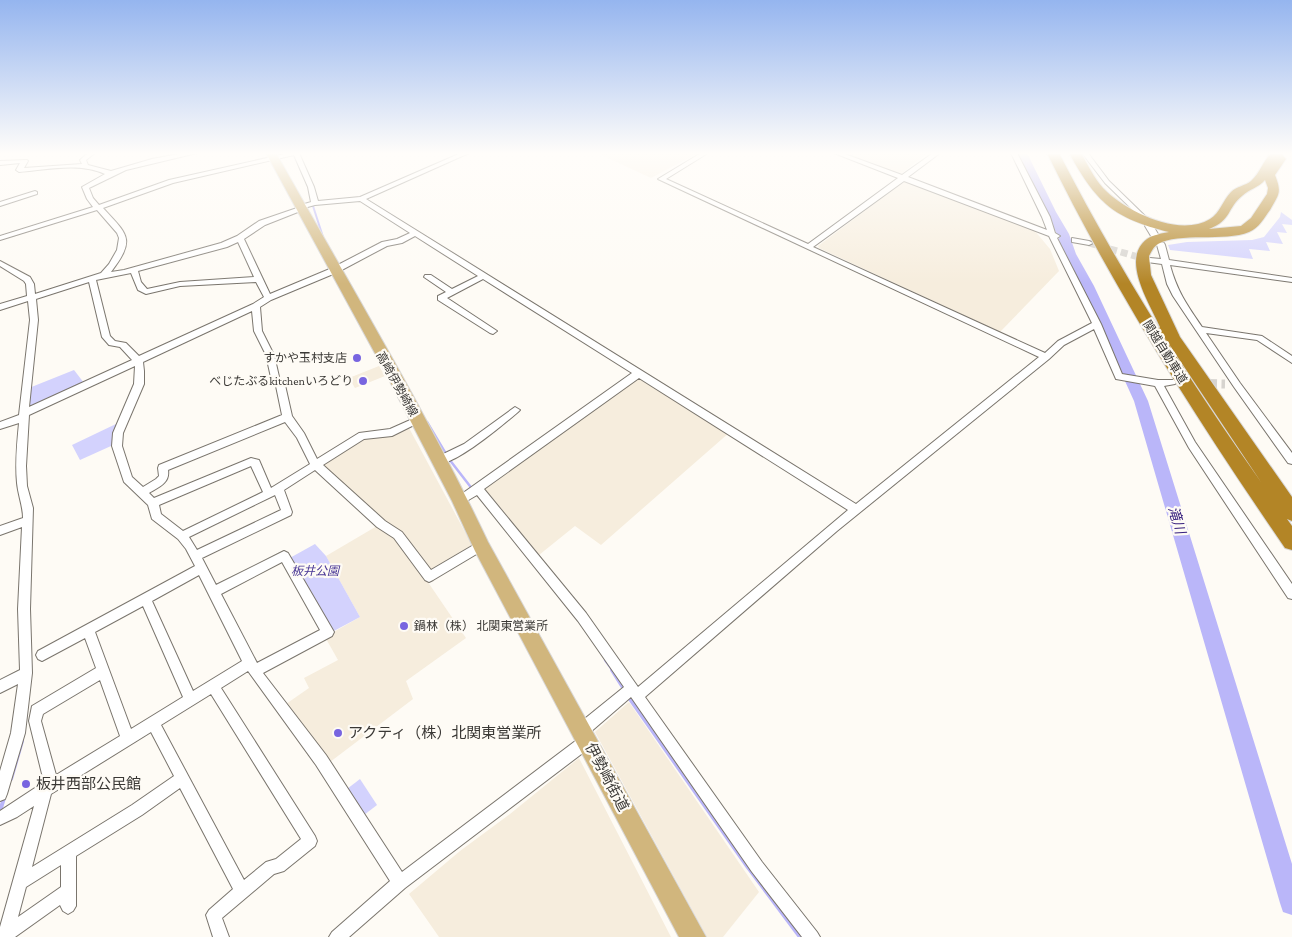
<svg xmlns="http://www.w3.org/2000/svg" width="1292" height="937" font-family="'Crimson Pro','Noto Sans JP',serif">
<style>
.built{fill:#f6eddd}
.green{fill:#d3d2fd}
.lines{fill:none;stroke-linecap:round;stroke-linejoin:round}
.stream-far2{stroke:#bab6f9;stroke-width:2}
.stream-far1{stroke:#bab6f9;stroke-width:2.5}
.stream{stroke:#bab6f9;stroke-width:4}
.river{fill:#bab6f9;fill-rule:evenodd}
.street-tunnel-far1{stroke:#d7d4cf;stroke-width:7;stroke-dasharray:7 4;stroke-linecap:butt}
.street-tunnel{stroke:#d7d4cf;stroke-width:9;stroke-dasharray:9 4.5;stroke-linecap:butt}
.street-casing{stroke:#7a756d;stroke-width:2}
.primary-casing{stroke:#d8d7d7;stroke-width:2}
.highway-casing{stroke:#d8d7d7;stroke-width:2}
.street{fill:#fff;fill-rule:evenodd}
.primary{fill:#d1b67d;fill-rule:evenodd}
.highway{fill:#b38526;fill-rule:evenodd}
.poi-dot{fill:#7865e0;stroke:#fefbf5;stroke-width:2}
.labels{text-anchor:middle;stroke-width:4.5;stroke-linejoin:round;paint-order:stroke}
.street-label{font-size:12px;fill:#3a3835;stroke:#fefbf5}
.poi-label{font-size:12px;fill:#3a3835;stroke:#fefbf5;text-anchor:end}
.park-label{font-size:12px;font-style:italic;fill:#483695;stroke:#fefbf5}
.water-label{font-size:14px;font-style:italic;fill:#38217f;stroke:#fefbf5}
.near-poi-label{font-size:15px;fill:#3a3835;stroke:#fefbf5;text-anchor:start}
.near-street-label{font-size:15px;fill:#3a3835;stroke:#fefbf5}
</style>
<rect width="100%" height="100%" fill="#fefbf5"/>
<!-- built -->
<g class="built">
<polygon points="597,153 698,153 651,178"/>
<polygon points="843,153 928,153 902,173 895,172"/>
<polygon points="903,182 907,182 1035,231 1050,249 1059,271 1000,332 819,248 818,246"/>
<polygon points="379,366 385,376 355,388 349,378"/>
<polygon points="638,375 730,432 601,545 575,526 539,555 485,489 486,486"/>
<polygon points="409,428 472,545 434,570 428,569 407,538 381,520 324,467 325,462 363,439 394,435"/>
<polygon points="377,526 396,538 402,544 466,638 406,681 413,699 330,762 286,704 309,688 304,678 338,660 325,637 360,617 326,556"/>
<polygon points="629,702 759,892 723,937 707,937 595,732"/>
<polygon points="579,758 671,937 439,937 409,894 460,851 510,814"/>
</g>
<!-- green -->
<g class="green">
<polygon points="1281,212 1292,220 1292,225 1282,224 1287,233 1277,232 1283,244 1266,242 1270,251 1249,249 1253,259 1170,250 1168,245 1187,242 1252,240 1264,237 1280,217"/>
<polygon points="74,370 84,383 32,407 30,406 29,388"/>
<polygon points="118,423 111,446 80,460 72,445"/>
<polygon points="315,544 326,556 360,617 332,632 288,559"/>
<polygon points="360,779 377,805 364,815 347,789"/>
</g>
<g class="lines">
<!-- stream-far2 -->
<g class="stream-far2">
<polyline points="294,155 304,177"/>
<polyline points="313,206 323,237"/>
</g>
<!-- stream-far1 -->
<g class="stream-far1">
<polyline points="427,422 446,454"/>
<polyline points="449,459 473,490"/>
<polyline points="605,660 613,671"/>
</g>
<!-- stream -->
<g class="stream">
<polyline points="612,670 624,689"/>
<polyline points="628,696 747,866 800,937"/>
<polyline points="11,779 22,741"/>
<polyline points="1,808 4,798"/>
</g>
<!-- river -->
<polygon class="river" points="1017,153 1027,153 1056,212 1069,234 1076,254 1094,286 1148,401 1292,864 1292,915 1283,912 1280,903 1134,401 1082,286 1064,254 1057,234 1044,212"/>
<!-- street-tunnel-far1 -->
<polyline class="street-tunnel-far1" points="1089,243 1149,260"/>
<!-- street-tunnel -->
<polyline class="street-tunnel" points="1181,383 1225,384"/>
<defs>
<g id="street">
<path d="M88,153H95L86,160L88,165L111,171L152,159L184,153H197L126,170L89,188L93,198L99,205L169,180L289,153H299L314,187L318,201L360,197L461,153H469L366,199L856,504L1039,357L658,179L701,153H708L666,179L808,244L898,178L834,153H842L902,175L933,153H940L908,177L1047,230L1042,217L1011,153H1017L1050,217L1055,233L1060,236L1057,238L1101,324L1122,374L1158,380H1175L1176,382L1175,384L1164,386L1195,442L1292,584V599L1288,598L1189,448L1155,386L1116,379L1094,329L1064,345L1049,359L837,531L645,697L762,862L817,932L820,937H802L752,872L631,697L587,735L592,736L594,741L592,746L405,888L349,937H329L332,932L390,881L316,765L248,671L221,688L315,836L317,841L315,846L284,871L274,874L222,918L229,937H213L206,915L209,910L233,889L180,788L142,815L76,856V906L73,911L68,914L63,911L60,905L15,937H0V927L34,806L17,817L0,825V811L44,782L29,721L32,706L96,668L85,638L42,661L38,659L36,655L38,651L195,566L186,549L178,539L152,519L148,505L124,482L112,446L113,433L134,384L135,366L29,415L26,466L27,486L33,508L30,609L32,673L25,733L7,794L5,799L0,801V771L11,733L18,684L0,693V680L20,670L18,609L22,527L0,535V526L23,518C23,506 18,495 17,483C15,463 17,443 19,423L0,429V422L19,415L30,320L28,301L0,310V304L27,296L26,284L24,281L0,266V261L30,277L34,284L35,294L101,273L109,264L117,250L119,238L117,233L97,210L0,240V236L93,207L87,199L82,187L105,174C79,162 46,170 19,172L16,170L20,163L0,165V161L27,160L28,161L24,168L82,164L80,160ZM294,155L308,187L311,202L298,206L297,208L259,221L237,236L221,243L124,270L111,272C136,239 128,235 103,208L173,183ZM904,181L1049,236L1092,323L1058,341L1045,353L813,247ZM360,201L410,233L397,239L382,242L332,268L270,294L244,239L265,225L303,210L304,208L315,205ZM415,236L478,276L452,289L431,275H425L424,277L446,292L438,296V300L490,333L493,334L497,331L447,298L483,279L632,373L456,498L455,501L456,504L460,505L477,495L578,621L624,687L577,725L575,730L577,735L582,736L402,872L326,755L263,673L332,636L334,632L288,553L284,551L216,585L202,558L291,515L292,512L284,490L315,470L377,527L394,538L425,580L429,582L433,580L485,549L486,546L485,543L481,541L477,543L431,570L402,532L385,521L323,465L364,439L392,436L420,422L422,420L417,417L390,429L359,433L317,459L304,433L292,416L285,385L280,381L274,355L262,331L260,307L271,300L338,272L387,246L402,243ZM238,242L254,277L180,282L147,289L141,282L138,271L227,247ZM131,273L138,290L146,294L180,286L256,282L264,297L253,304L139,356L126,343L115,341L110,336L96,280ZM89,282L102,337L109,345L120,347L132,360L29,407L38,320L36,299ZM252,311L254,331L266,355L272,382L276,386L282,415L159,465L158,468L159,476L156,479L143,487L132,477L122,446L123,433L144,384V371L143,362ZM639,378L848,510L638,687L586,613L484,489ZM285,422L297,438L310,464L271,488L259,460L251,458L154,498L149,493C159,487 170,483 168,470ZM251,466L263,492L183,531L161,514L159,505ZM275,495L281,510L197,550L189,537ZM282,562L320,630L257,663L221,594ZM199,575L242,661L193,691L152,601ZM143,606L183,697L131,729L95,632ZM100,680L120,736L56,775L41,721L43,714ZM211,694L301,839L276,859L266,862L244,880L161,725ZM151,732L174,776L132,805L32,867L51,794ZM61,865V887L18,917L26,887Z"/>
<polygon points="1082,153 1088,153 1109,181 1145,216 1145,218 1141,218 1105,183"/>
<polygon points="35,191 37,192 37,194 0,206 0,202"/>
<polygon points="1146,224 1152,224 1158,234 1157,236 1151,236 1145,226"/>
<polygon points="1072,238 1089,241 1093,243 1089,245 1072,242"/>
<path d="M1158,243H1164L1165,245L1169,260L1292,278V282L1170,265C1177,291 1187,305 1202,327L1262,336L1292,356V363L1257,340L1206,333L1240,383L1292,453V464L1288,463L1234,387L1173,296L1167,284L1162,264L1147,262L1146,260L1150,258L1161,259L1157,245Z"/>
<path d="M515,407L520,410L518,412C504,424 452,468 435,464L434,461L435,458L464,444Z"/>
</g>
<path id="primary" d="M266,153H276C348,282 425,409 488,542L706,937H679L475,551L452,501L383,368Z"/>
<path id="highway" d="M1047,153H1059C1118,268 1186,376 1261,482L1159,329L1160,327C1150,304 1120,259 1147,239C1153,235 1163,233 1169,232C1113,218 1097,203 1069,153H1081C1088,165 1094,178 1103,188C1125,211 1179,238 1210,219C1220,213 1223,200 1231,192C1237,186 1245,186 1251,181C1260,173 1263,161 1271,153H1281L1286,159L1275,175C1282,193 1279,194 1270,210C1264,218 1259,228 1249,232C1225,242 1178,232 1158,244C1154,246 1151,252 1149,256L1151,275L1180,337L1292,497V521L1287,519L1292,526V550L1285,548C1198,421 1115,292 1047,153ZM1265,180L1268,188L1267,194L1251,218L1241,226L1209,229C1232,220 1227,208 1242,196C1249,189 1258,188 1265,180Z"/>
</defs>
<!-- street casing -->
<use href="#street" class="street-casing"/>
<!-- primary casing -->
<use href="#primary" class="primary-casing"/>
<!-- highway casing -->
<use href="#highway" class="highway-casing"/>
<!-- street -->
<use href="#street" class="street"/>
<!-- primary -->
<use href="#primary" class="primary"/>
<!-- highway -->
<use href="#highway" class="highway"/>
</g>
<!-- sky -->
<linearGradient id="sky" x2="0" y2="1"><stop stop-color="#95b5ef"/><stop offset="0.54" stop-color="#fffdfa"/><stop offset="1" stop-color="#fffdfa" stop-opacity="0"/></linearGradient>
<rect width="1292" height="284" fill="url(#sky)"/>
<!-- markers -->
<g class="poi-dot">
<circle cx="357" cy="358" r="5"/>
<circle cx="363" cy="381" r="5"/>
<circle cx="404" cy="626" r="5"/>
<circle cx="338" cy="733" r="5"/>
<circle cx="26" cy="784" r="5"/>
</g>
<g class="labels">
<!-- street labels -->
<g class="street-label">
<text transform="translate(1165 352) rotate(58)" y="4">関越自動車道</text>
<text transform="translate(397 384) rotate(61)" y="4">高崎伊勢崎線</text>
</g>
<!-- poi labels -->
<g class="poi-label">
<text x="347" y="362">すかや玉村支店</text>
<text x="353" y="385">べじたぶるkitchenいろどり</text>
<text x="414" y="630" text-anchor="start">鍋林（株） 北関東営業所</text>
</g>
<!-- park labels -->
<g class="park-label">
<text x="315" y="575">板井公園</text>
</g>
<!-- water labels -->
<g class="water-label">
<text transform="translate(1177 520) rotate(73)" y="5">滝川</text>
</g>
<!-- near-poi labels -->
<g class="near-poi-label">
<text x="348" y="738">アクティ（株）北関東営業所</text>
<text x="36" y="789">板井西部公民館</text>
</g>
<!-- near-street labels -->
<g class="near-street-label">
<text transform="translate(607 777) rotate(62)" y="5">伊勢崎街道</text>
</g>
</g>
</svg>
